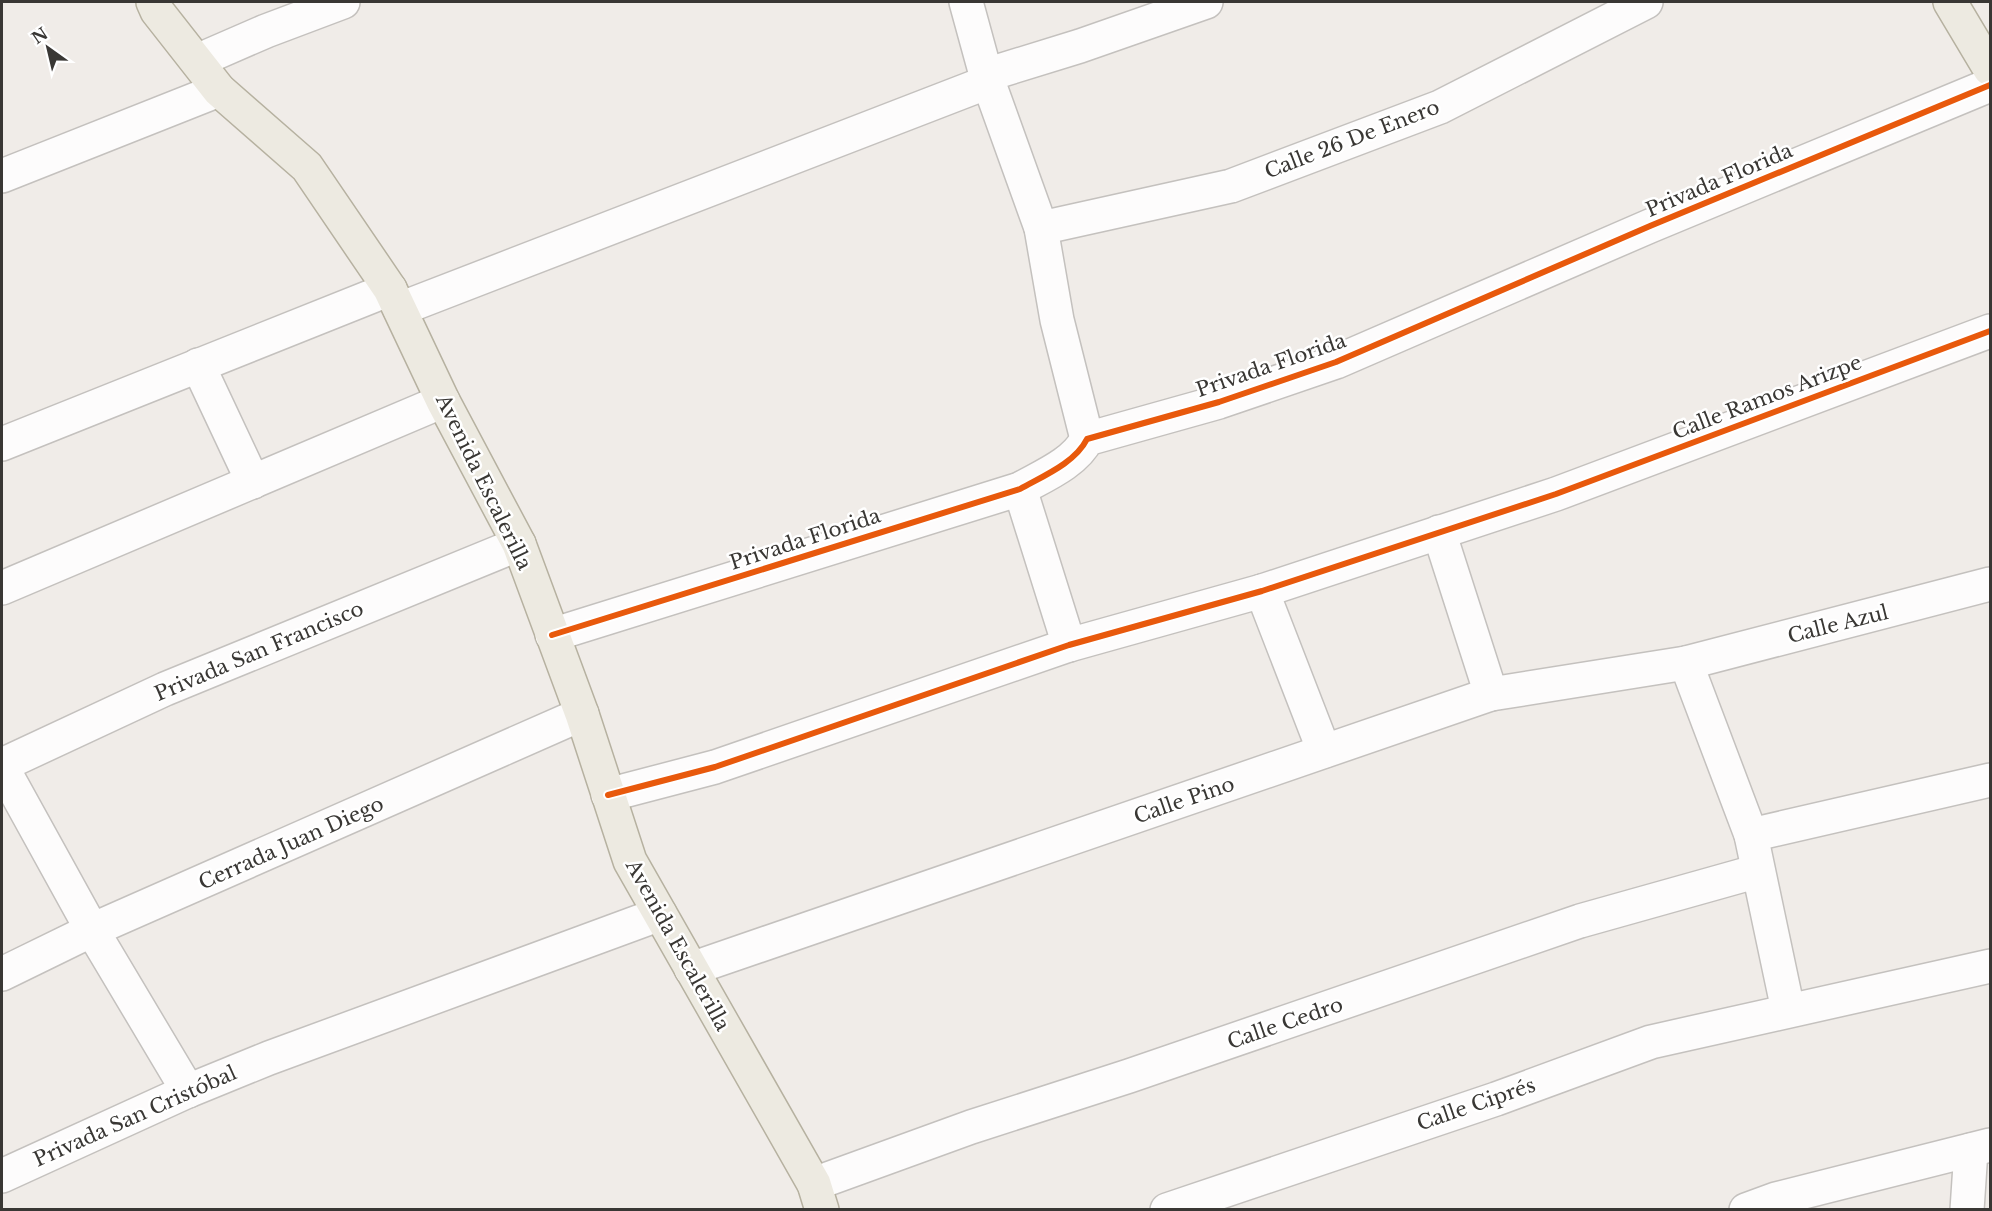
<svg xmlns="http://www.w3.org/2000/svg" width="1992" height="1211" font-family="'Libre Baskerville',serif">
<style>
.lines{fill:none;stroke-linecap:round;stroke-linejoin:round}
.minor-casing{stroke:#c4c1be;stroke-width:36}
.major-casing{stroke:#b6b1a0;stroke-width:36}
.minor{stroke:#fdfcfc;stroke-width:33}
.major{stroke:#edeae1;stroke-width:33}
.cycleway-casing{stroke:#fff;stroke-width:10}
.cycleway{stroke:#e8590c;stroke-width:6}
.labels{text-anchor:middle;stroke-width:5;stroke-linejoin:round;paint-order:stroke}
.street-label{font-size:20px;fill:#393734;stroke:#fff}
</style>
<rect width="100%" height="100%" fill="#f0ece8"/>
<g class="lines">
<defs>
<g id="minor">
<polyline points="966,2 986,75 1041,228 1057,320 1087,439"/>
<polyline points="197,61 266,31 343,2"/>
<polyline points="986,75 1080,46 1206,2"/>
<polyline points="2,176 219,90"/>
<polyline points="1041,228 1231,186 1440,107 1646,2"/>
<polyline points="400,309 988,82"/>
<polyline points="198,365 253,482"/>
<polyline points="2,444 390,289"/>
<polyline points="1020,489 1069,645"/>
<polyline points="1439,532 1491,694"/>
<polyline points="2,588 443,401"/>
<polyline points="1262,591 1324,751"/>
<path d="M552,635L1020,489C1043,476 1075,463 1087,439L1219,402L1336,362L1650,226L1990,85"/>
<polyline points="1686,663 1751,835 1788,1010"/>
<polyline points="2,765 165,689 519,544"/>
<polyline points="2,767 92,930 188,1091"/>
<polyline points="608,795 715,767 1069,645 1262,591 1556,494 1990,331"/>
<polyline points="1751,835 1990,780"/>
<polyline points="691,969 1491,694 1686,663 1990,584"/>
<polyline points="2,974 92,930 582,714"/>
<polyline points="2,1176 188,1091 269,1058 660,914"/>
<polyline points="814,1184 971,1127 1129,1076 1580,921 1758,871"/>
<polyline points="1167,1210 1496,1099 1651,1042 1990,966"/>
<polyline points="1746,1210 1776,1199 1990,1145"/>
<polyline points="1967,1210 1971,1150"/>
</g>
<g id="major">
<polyline points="153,2 157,11 219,90 307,167 390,289 443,401 519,544 582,714 630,861 814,1184 822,1210"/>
<polyline points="1950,2 1990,69"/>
</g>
</defs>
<!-- minor casing -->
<use href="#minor" class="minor-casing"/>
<!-- major casing -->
<use href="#major" class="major-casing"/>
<!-- minor -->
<use href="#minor" class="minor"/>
<!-- major -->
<use href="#major" class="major"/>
<defs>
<g id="cycleway">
<path d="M552,635L1020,489C1043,476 1075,463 1087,439L1219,402L1336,362L1650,226L1990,85"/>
<polyline points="608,795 715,767 1069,645 1262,591 1556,494 1990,331"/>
</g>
</defs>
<!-- cycleway casing -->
<use href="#cycleway" class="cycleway-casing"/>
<!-- cycleway -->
<use href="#cycleway" class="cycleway"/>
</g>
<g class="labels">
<!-- street labels -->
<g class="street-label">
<text transform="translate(1352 139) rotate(-21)" y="7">Calle 26 De Enero</text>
<text transform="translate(1719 180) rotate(-23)" y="7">Privada Florida</text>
<text transform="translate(1271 365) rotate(-19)" y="7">Privada Florida</text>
<text transform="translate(1767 397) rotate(-21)" y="7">Calle Ramos Arizpe</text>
<text transform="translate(484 482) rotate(64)" y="7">Avenida Escalerilla</text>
<text transform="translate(805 539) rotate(-18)" y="7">Privada Florida</text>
<text transform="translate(1838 624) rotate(-14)" y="7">Calle Azul</text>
<text transform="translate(259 651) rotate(-23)" y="7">Privada San Francisco</text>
<text transform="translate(1184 800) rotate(-19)" y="7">Calle Pino</text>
<text transform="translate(291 843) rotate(-24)" y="7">Cerrada Juan Diego</text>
<text transform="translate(678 945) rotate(61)" y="7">Avenida Escalerilla</text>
<text transform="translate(1285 1023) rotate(-19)" y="7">Calle Cedro</text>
<text transform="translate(1476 1104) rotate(-19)" y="7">Calle Ciprés</text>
<text transform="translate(135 1116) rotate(-24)" y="7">Privada San Cristóbal</text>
</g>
</g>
<!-- border -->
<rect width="1992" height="1211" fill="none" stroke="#393734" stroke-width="6"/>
<!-- north arrow -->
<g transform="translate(48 48) rotate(326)" stroke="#ffffff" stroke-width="4.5" paint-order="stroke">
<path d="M0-4.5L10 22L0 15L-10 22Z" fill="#393734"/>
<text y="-9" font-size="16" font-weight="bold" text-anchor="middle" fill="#393734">N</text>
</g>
</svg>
